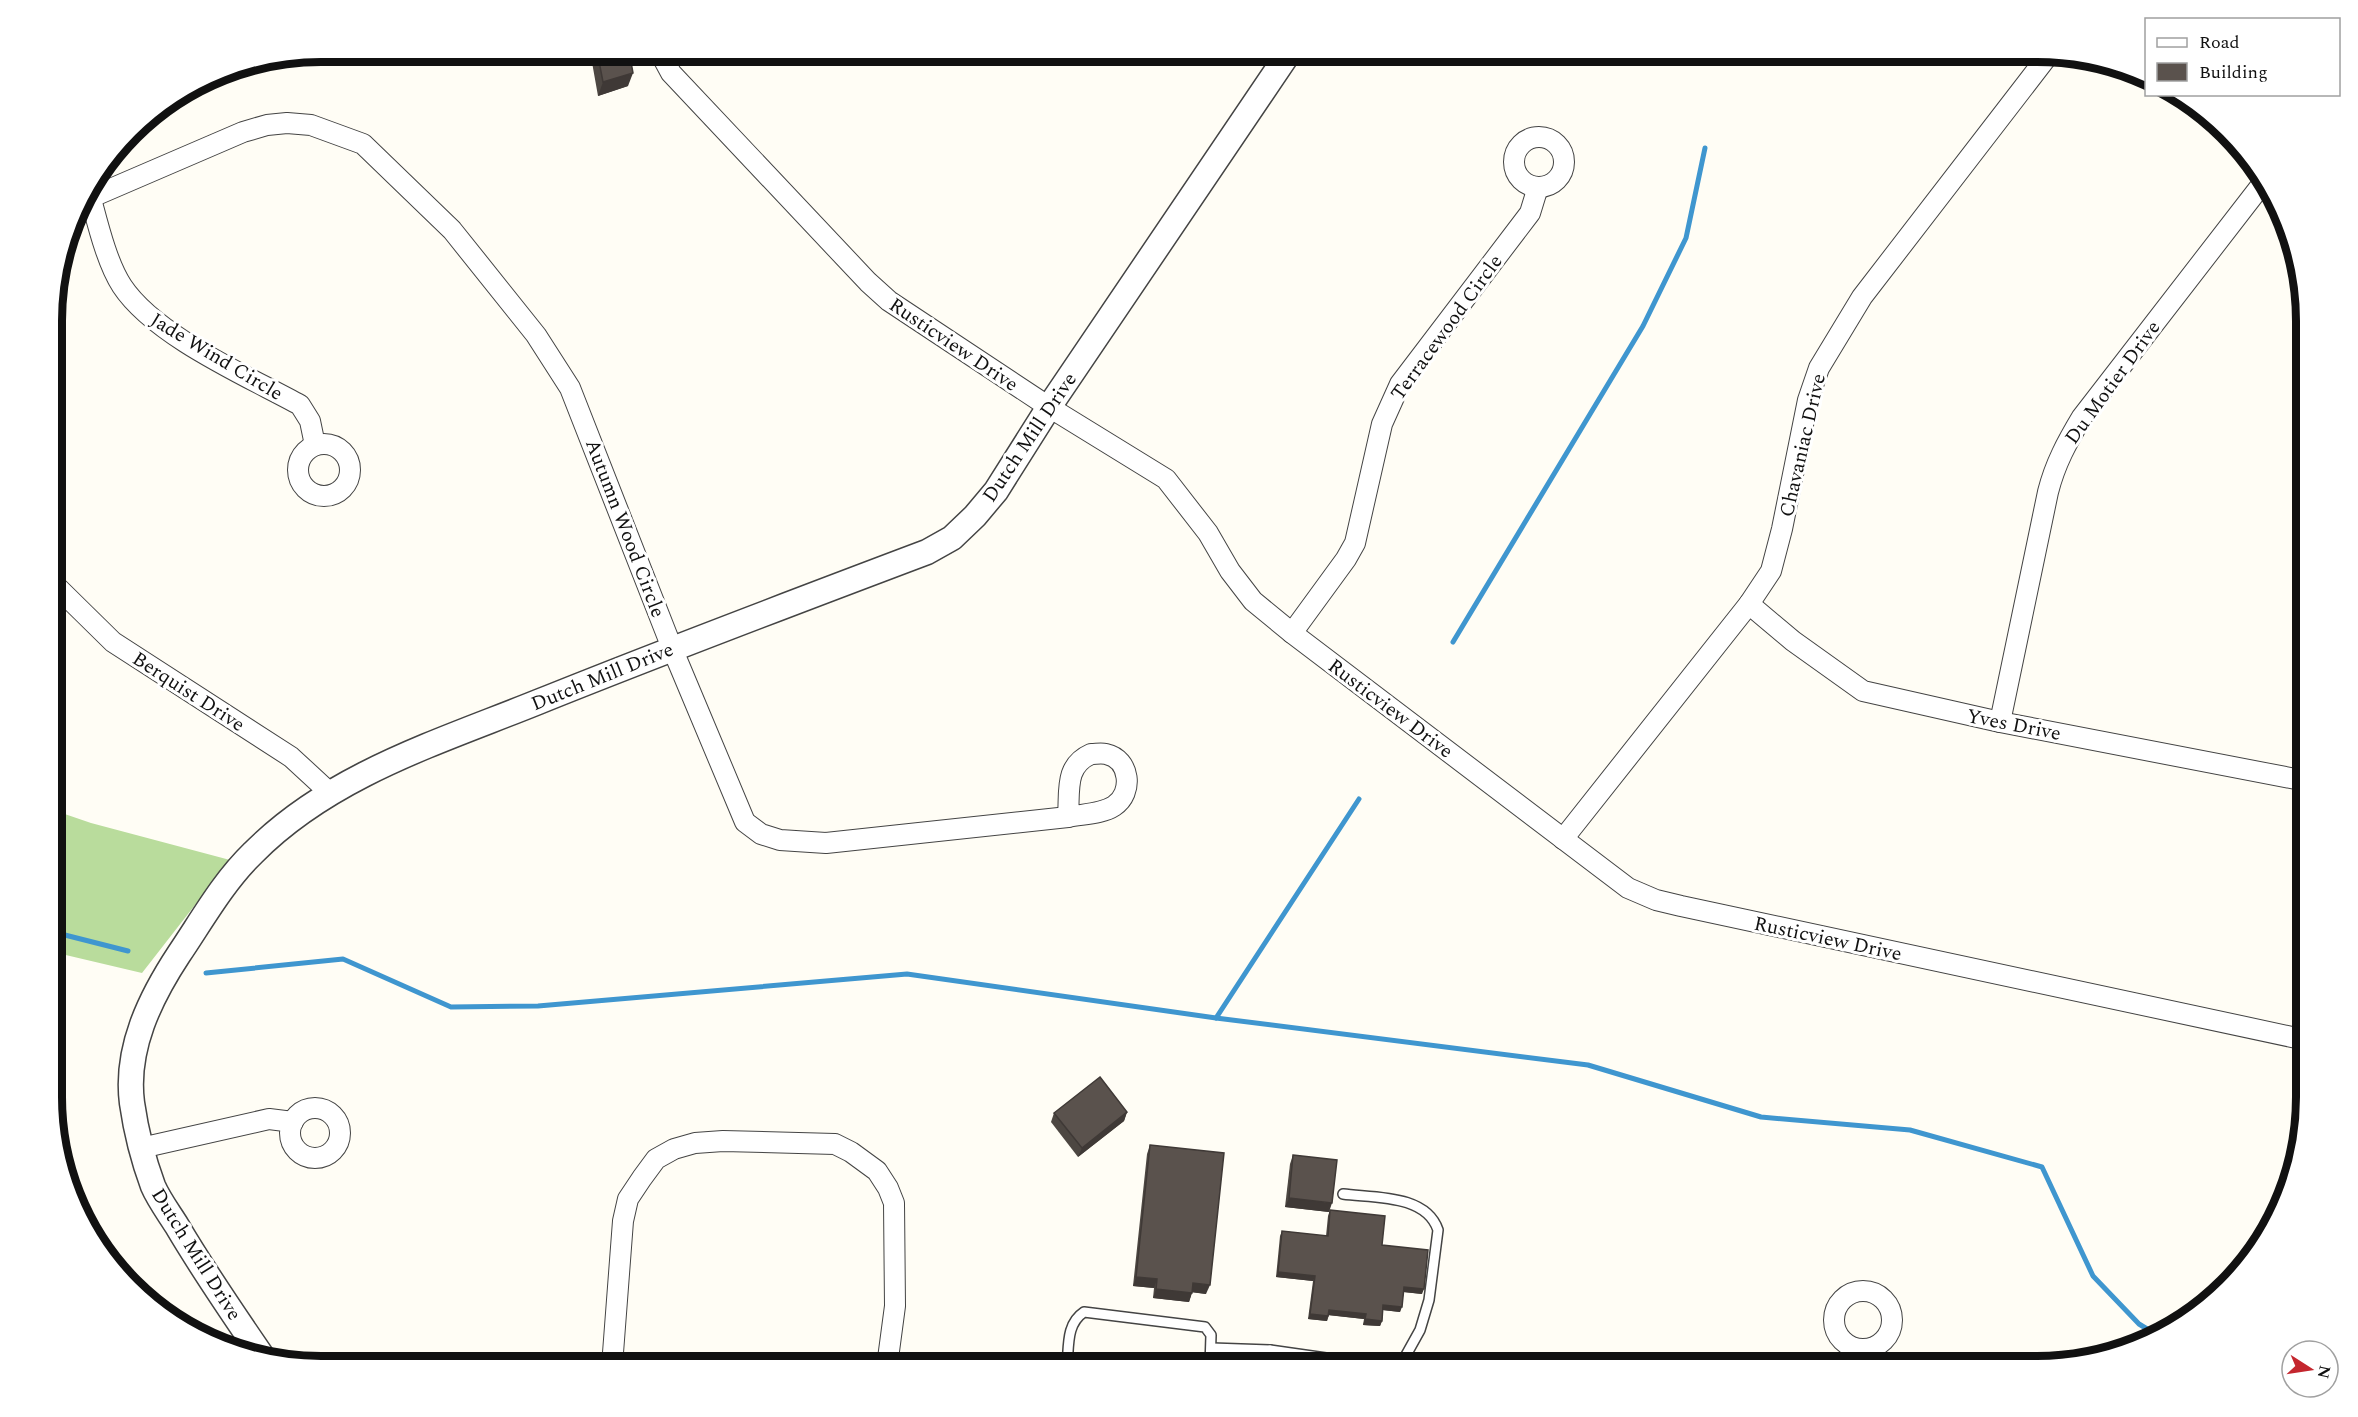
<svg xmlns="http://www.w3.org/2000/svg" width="2358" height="1417" font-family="Spectral,serif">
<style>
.forest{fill:#b9dc9c}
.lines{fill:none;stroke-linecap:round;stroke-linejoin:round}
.stream{stroke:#3f96cf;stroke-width:5}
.service-casing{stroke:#444;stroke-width:12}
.minor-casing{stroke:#444;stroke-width:22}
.tertiary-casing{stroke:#444;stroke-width:27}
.service{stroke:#fff;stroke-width:9}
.minor{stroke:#fff;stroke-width:20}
.tertiary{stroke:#fff;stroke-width:24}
.wall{fill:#4d4742}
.shaded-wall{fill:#3f3936}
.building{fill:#5a524d;stroke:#3f3936;stroke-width:1.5}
.labels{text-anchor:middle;stroke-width:6;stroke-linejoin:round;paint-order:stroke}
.street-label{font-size:20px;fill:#111;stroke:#fff}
.rim{fill:none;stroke:#111;stroke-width:8}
</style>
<rect width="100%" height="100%" fill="#fffdf5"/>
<!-- forest -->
<polygon class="forest" points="53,810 91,823 230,860 142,973 53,952"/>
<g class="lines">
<!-- stream -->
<g class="stream">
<polyline points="1453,642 1643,326 1686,238 1705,148"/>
<polyline points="53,932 128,951"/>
<polyline points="206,973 343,959 451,1007 538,1006 907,974 1216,1018 1588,1065 1761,1117 1910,1130 2042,1167 2093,1276 2139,1324 2157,1335"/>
<polyline points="1216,1018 1359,799"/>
</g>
<defs>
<g id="service">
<path d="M1343,1194C1373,1198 1426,1194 1438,1230L1429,1300L1420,1330L1400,1366"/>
<polyline points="1212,1348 1270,1350"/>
<path d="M1067,1366C1069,1346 1066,1324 1084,1312L1205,1327L1211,1335L1210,1366"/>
<polyline points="1268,1366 1270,1350 1382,1366"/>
</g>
<g id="minor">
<polyline points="662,51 664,60 671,73 868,282 889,301 1049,407 1166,479 1208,533 1230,571 1253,601 1292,633 1628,888 1656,900 1681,906 2306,1040"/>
<circle cx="1539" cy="162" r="25"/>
<path d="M91,199C98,225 107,263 122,286C155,336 247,376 300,405L310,421L315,445"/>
<polyline points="78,203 243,132 267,125 287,123 311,125 363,144 452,230 536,335 570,388 672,648 745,822 761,834 780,840 826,843 1068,817"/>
<circle cx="324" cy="470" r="26"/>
<polyline points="53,583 113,642 291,757 330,793"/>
<polyline points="1749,604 1793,641 1863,691 2000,722 2306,781"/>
<polyline points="1292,633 1346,559 1355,543 1382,424 1400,384 1530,213 1538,187"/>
<path d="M2000,722L2048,492C2055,464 2067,442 2082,417L2266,179"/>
<path d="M1091,754C1096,754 1101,753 1106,754C1130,759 1134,793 1114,806C1102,814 1082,814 1068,817C1070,791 1064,766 1091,754Z"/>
<polyline points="1563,839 1749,604 1771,571 1782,529 1808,400 1819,368 1862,297 2050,53"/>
<circle cx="315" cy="1133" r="25"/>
<polyline points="141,1148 269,1119 293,1122"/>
<circle cx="1863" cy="1320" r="29"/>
<polyline points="612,1366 623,1221 628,1199 642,1178 656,1159 674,1149 695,1143 723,1141 835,1144 851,1152 877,1171 888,1188 894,1203 895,1306 887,1366"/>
</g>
<path id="tertiary" d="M264,1359C234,1315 204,1272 177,1226C169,1213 159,1200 153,1186C143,1159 136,1131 132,1103C125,1049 150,998 179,954C202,920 223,882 253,853C330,775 439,742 538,702C667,650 797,601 927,552L952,538L975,516L996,491L1049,407L1290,51"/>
</defs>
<!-- service casing -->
<use href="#service" class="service-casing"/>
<!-- minor casing -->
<use href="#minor" class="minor-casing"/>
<!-- tertiary casing -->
<use href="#tertiary" class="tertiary-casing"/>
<!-- service -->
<use href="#service" class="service"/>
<!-- minor -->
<use href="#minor" class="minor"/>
<!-- tertiary -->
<use href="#tertiary" class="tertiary"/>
</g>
<!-- wall -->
<g class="wall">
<polygon points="590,51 632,51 630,57 628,86 598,96"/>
<polygon points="1127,1112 1124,1121 1078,1157 1051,1122 1054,1113"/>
<polygon points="1150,1145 1206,1294 1192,1292 1189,1302 1153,1298 1154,1288 1133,1286 1147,1154"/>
<polygon points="1293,1155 1329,1212 1285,1207 1290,1164"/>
<polygon points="1330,1210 1382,1245 1422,1294 1404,1292 1400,1312 1383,1310 1382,1321 1380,1326 1363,1325 1364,1319 1329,1315 1327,1321 1308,1319 1313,1281 1276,1277 1280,1236 1282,1231 1326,1236 1328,1216"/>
</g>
<!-- shaded-wall -->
<g class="shaded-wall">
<polygon points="633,73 628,86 598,96 603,82"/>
<polygon points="1127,1112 1124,1121 1078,1157 1082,1148"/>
<polygon points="1289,1198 1332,1203 1329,1212 1285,1207"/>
<polygon points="1278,1272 1315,1276 1313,1281 1276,1277"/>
<polygon points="1136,1277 1157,1279 1154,1288 1133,1286"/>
<polygon points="1193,1283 1210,1285 1206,1294 1190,1292"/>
<polygon points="1404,1287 1424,1289 1422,1294 1403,1292"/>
<polygon points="1156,1289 1192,1293 1189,1302 1153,1298"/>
<polygon points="1383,1305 1402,1307 1400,1312 1382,1310"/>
<polygon points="1329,1310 1366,1314 1364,1319 1327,1315"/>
<polygon points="1310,1314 1328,1316 1327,1321 1308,1319"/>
<polygon points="1365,1319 1382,1321 1380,1326 1363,1325"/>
</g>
<!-- building -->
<g class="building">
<polygon points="597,51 629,51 633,73 603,82"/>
<polygon points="1100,1077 1127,1112 1082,1148 1054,1113"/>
<polygon points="1150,1145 1224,1153 1210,1285 1193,1283 1192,1293 1156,1289 1157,1279 1136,1277"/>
<polygon points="1293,1155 1337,1160 1332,1203 1289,1198"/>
<polygon points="1330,1210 1385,1216 1382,1245 1428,1250 1424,1289 1404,1287 1402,1307 1383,1305 1382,1321 1365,1319 1366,1314 1329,1310 1328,1316 1310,1314 1315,1276 1278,1272 1282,1231 1328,1236"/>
</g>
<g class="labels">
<!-- street labels -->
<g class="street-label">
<text transform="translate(1446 327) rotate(-54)" y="7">Terracewood Circle</text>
<text transform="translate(954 344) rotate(34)" y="7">Rusticview Drive</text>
<text transform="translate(217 356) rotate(31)" y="7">Jade Wind Circle</text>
<text transform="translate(2112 382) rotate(-54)" y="7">Du Motier Drive</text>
<text transform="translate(1029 437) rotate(-56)" y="7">Dutch Mill Drive</text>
<text transform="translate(1802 445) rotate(-77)" y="7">Chavaniac Drive</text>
<text transform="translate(626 528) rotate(69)" y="7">Autumn Wood Circle</text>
<text transform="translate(602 676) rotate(-22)" y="7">Dutch Mill Drive</text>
<text transform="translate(189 691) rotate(33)" y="7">Berquist Drive</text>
<text transform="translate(1391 708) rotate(37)" y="7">Rusticview Drive</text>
<text transform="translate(2014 724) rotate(11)" y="7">Yves Drive</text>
<text transform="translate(1828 938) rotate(12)" y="7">Rusticview Drive</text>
<text transform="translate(197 1254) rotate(58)" y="7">Dutch Mill Drive</text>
</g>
</g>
<!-- crop -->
<path d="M0 0H2358V1417H0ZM321 62H2037A259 259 0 0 1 2296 321V1097A259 259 0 0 1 2037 1356H321A259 259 0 0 1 62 1097V321A259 259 0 0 1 321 62Z" fill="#fff" fill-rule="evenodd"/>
<path class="rim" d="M321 62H2037A259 259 0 0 1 2296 321V1097A259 259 0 0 1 2037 1356H321A259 259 0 0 1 62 1097V321A259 259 0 0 1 321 62Z"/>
<!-- legend -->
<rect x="2145" y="18" width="195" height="78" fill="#ffffff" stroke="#a0a0a0" stroke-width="1.5"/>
<rect x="2157" y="38" width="30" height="9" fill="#ffffff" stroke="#a0a0a0" stroke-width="1.5"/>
<text x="2199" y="48" font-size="18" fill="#111111">Road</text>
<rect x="2157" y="63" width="30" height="18" fill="#5a524d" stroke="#a0a0a0" stroke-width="1.5"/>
<text x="2199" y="78" font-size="18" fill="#111111">Building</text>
<!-- north arrow -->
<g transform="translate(2310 1369) rotate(102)"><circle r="28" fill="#ffffff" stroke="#a0a0a0" stroke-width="1.5"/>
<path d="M0-4.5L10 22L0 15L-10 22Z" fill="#c4262e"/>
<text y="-9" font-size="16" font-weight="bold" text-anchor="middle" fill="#111111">N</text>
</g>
</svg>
